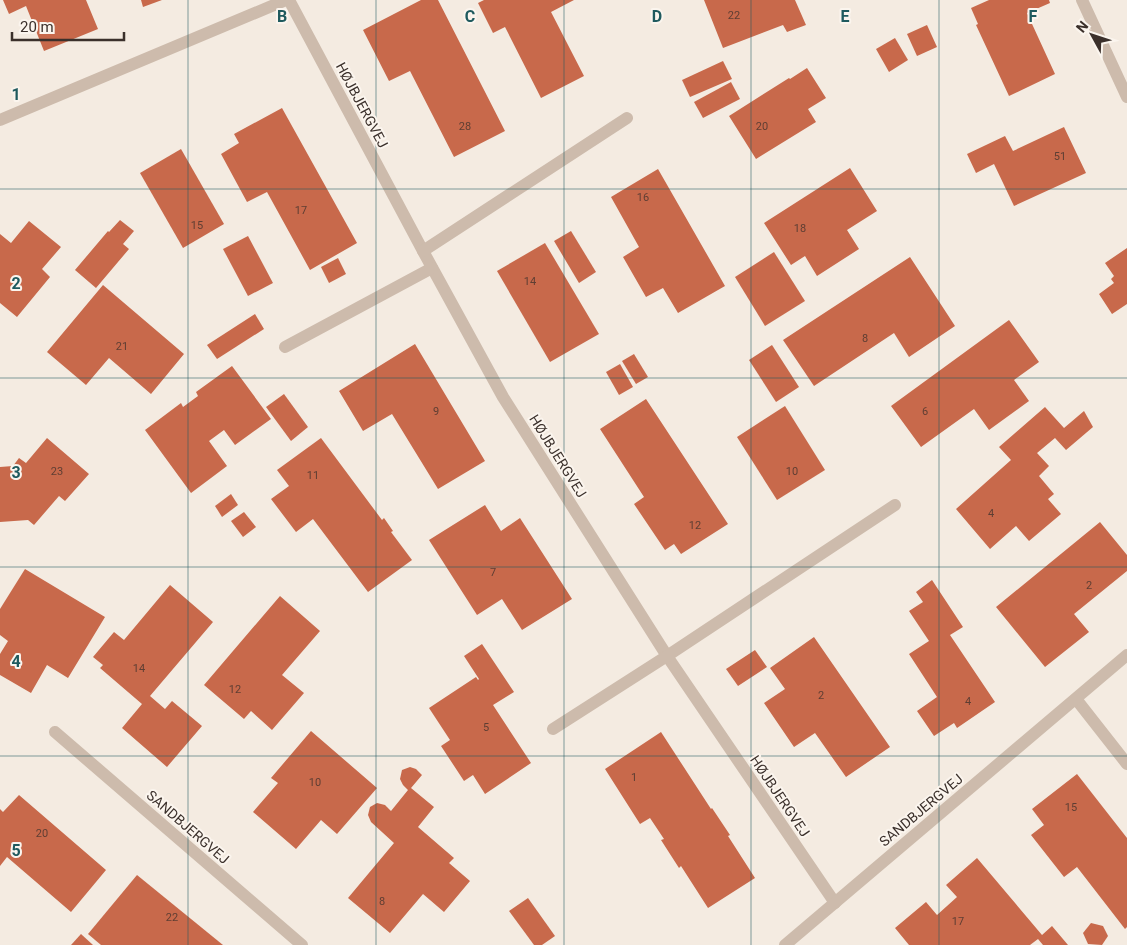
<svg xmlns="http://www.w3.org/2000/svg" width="1127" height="945" font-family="Roboto,sans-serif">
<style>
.building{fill:#c8694b}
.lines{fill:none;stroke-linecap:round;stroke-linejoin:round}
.minor{stroke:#cdbbac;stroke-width:12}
.grid{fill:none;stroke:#1f5a5e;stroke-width:1;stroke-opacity:0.55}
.labels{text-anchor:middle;stroke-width:4;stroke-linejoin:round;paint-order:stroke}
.number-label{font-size:11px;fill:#5e3e33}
.street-label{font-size:14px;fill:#3b302b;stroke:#fbf5ee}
.grid-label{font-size:16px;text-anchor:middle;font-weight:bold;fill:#1f5a5e;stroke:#fbf5ee;stroke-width:4;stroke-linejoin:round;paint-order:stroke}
</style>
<rect width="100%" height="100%" fill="#f4ebe1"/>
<!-- building -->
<g class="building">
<polygon points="3,0 86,0 98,29 44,51 26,6 9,14"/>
<polygon points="141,0 162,0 143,7"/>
<polygon points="421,0 438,0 505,131 454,157 410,71 389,81 363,30"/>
<polygon points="484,0 574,0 551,12 584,76 541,98 505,27 493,33 478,3"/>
<polygon points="704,0 795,0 806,25 787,32 783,25 723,48"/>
<polygon points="989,0 1049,0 1050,3 1027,13 1055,74 1009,96 976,25 978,24 971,8"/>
<polygon points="927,25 937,47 917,56 907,34"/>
<polygon points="895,38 908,60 889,72 876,49"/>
<polygon points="723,61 732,79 690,97 682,80"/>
<polygon points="807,68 826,98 808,109 816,122 756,159 729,116 789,78 790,79"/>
<polygon points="731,82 740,99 703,118 694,102"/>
<polygon points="282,108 357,243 310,270 267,192 247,202 221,154 239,143 234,134"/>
<polygon points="1064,127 1086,173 1014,206 994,164 976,173 967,154 1005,136 1013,151"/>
<polygon points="181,149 224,224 183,248 140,173"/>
<polygon points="850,168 877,211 847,230 859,249 817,276 805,256 791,265 764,223"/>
<polygon points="658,169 725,286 678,313 663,288 646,297 623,257 639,247 611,197"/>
<polygon points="120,220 134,231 123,244 129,249 96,288 75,270 108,231 109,232"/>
<polygon points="29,221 61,247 42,269 50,277 17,317 0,303 0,234 11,243"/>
<polygon points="571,231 596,272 579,283 554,241"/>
<polygon points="248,236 273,283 248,296 223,249"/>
<polygon points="545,243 599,334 550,362 497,271"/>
<polygon points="1127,248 1127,304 1112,314 1099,294 1114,283 1111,279 1114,276 1105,263"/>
<polygon points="774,252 805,301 765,326 735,277"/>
<polygon points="910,257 955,326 909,357 894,333 814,386 783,340"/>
<polygon points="338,258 346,274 329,283 321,267"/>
<polygon points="103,285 184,354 151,394 109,358 86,385 47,352"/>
<polygon points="255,314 264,329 217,359 207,345"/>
<polygon points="1009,320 1039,362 1014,380 1029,401 989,430 974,409 921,447 891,406"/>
<polygon points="415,344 485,461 438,489 392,414 363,431 339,391"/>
<polygon points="772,345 799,387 776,402 749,360"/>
<polygon points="634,354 648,377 636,384 622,361"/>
<polygon points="620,364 633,387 619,395 606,372"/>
<polygon points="232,366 271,419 235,445 224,430 209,441 227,466 191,493 145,430 181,403 183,407 198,396 196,392"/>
<polygon points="284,394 308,427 291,441 266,407"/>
<polygon points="646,399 728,524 681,554 674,544 665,550 634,504 644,497 600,429"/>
<polygon points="785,406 825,470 777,500 737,437"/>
<polygon points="1045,407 1064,428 1084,411 1093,427 1066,450 1055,438 1037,453 1049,466 1039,476 1054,494 1048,499 1061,514 1029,541 1016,526 990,549 956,509 1011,460 999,447"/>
<polygon points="47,438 89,474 65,501 59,496 34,525 28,520 0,522 0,467 13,466 19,458 26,463"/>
<polygon points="321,438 382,520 384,518 393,531 391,532 412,560 368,592 313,519 296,532 271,499 289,486 277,470"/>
<polygon points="231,494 238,505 222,517 215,506"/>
<polygon points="485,505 501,531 520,518 572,599 522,630 502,599 477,615 429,540"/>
<polygon points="244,512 256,527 243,537 231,521"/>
<polygon points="1100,522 1127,555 1127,571 1074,614 1089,632 1045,667 996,607"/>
<polygon points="25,569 105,617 68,678 47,665 31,693 0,675 0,654 8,641 0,635 0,609"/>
<polygon points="932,580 963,627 950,635 995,702 957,728 954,723 934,736 917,711 937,697 909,654 929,641 909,611 923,602 916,592"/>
<polygon points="170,585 213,622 150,696 165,709 172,701 202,726 167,767 122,728 142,704 100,668 103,665 93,657 114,632 124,640"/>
<polygon points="280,596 320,631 282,675 304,693 272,730 251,711 244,719 204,685"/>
<polygon points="814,637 890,747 846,777 815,733 794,747 764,703 785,689 770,668"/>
<polygon points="482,644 514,692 493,705 531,763 485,794 473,775 464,781 441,746 450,740 429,708 476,677 478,680 479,679 464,656"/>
<polygon points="755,650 767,667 738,686 726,669"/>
<polygon points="311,731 377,788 337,834 321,820 296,849 253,812 278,783 271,778"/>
<polygon points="661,732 711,809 712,808 730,835 728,836 755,878 708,908 681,866 679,868 661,840 664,839 650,818 640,824 605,769"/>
<polygon points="410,767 416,769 422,775 411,788 434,807 418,827 454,858 449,863 470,881 444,912 423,894 390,933 348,898 394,843 371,822 368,815 370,807 377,803 385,805 391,811 408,790 403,785 400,779 402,770"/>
<polygon points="1077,774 1127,838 1127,927 1125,929 1077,867 1064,877 1031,835 1044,825 1032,809"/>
<polygon points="19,795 106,870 71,912 7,857 0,866 0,809 3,812"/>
<polygon points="977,858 1042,935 1052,926 1068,945 1043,945 1038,939 1030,945 909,945 895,928 926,902 937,915 957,897 946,885"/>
<polygon points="137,875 223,945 101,945 88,934"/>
<polygon points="528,898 555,936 542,945 534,945 509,911"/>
<polygon points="1091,923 1103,926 1108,936 1102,945 1088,944 1083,933"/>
<polygon points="81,934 93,945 71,945"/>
</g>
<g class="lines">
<!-- minor -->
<g class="minor">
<polyline points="289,0 423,251 503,397 667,656 835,903"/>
<polyline points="1082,0 1127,97"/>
<polyline points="0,120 286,0"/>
<polyline points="423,251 627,118"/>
<polyline points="285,347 432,268"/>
<polyline points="1076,699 1127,764"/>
<polyline points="553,729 667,656 895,505"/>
<polyline points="55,732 302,945"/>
<polyline points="785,945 1127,655"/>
</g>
</g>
<!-- grid -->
<path class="grid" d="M188,0V945M376,0V945M564,0V945M751,0V945M939,0V945M0,189H1127M0,378H1127M0,567H1127M0,756H1127"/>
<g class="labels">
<!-- number labels -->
<g class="number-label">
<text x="734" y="19">22</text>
<text x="465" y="130">28</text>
<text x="762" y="130">20</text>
<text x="1060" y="160">51</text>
<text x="643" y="201">16</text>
<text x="301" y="214">17</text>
<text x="197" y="229">15</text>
<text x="800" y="232">18</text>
<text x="530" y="285">14</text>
<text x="865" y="342">8</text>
<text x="122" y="350">21</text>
<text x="436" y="415">9</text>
<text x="925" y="415">6</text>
<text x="57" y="475">23</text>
<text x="792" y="475">10</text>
<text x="313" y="479">11</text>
<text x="991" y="517">4</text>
<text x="695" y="529">12</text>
<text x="493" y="576">7</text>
<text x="1089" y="589">2</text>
<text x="139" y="672">14</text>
<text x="235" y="693">12</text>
<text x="821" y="699">2</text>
<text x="968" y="705">4</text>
<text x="486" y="731">5</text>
<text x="634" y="781">1</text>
<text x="315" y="786">10</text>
<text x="1071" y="811">15</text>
<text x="42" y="837">20</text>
<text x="382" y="905">8</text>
<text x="172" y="921">22</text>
<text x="958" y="925">17</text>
</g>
<!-- street labels -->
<g class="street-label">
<text transform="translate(362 105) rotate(62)" y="5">HØJBJERGVEJ</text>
<text transform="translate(558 456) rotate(58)" y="5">HØJBJERGVEJ</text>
<text transform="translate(780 796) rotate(56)" y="5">HØJBJERGVEJ</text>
<text transform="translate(921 810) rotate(-40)" y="5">SANDBJERGVEJ</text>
<text transform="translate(188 827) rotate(41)" y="5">SANDBJERGVEJ</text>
</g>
</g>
<g class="grid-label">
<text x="282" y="22">B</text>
<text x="470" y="22">C</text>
<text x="657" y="22">D</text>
<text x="845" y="22">E</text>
<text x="1033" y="22">F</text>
<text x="16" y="100">1</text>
<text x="16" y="289">2</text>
<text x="16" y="478">3</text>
<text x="16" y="667">4</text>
<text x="16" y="856">5</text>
</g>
<!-- north arrow -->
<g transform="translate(1092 35) rotate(310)" stroke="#fbf5ee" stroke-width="4" paint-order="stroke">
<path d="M0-4L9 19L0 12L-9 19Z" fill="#3b302b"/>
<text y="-8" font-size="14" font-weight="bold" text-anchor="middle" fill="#3b302b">N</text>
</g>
<!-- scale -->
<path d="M12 32v8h112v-8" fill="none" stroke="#3b302b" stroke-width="2.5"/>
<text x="20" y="32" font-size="15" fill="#3b302b" stroke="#fbf5ee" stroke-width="4" paint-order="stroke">20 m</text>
</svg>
